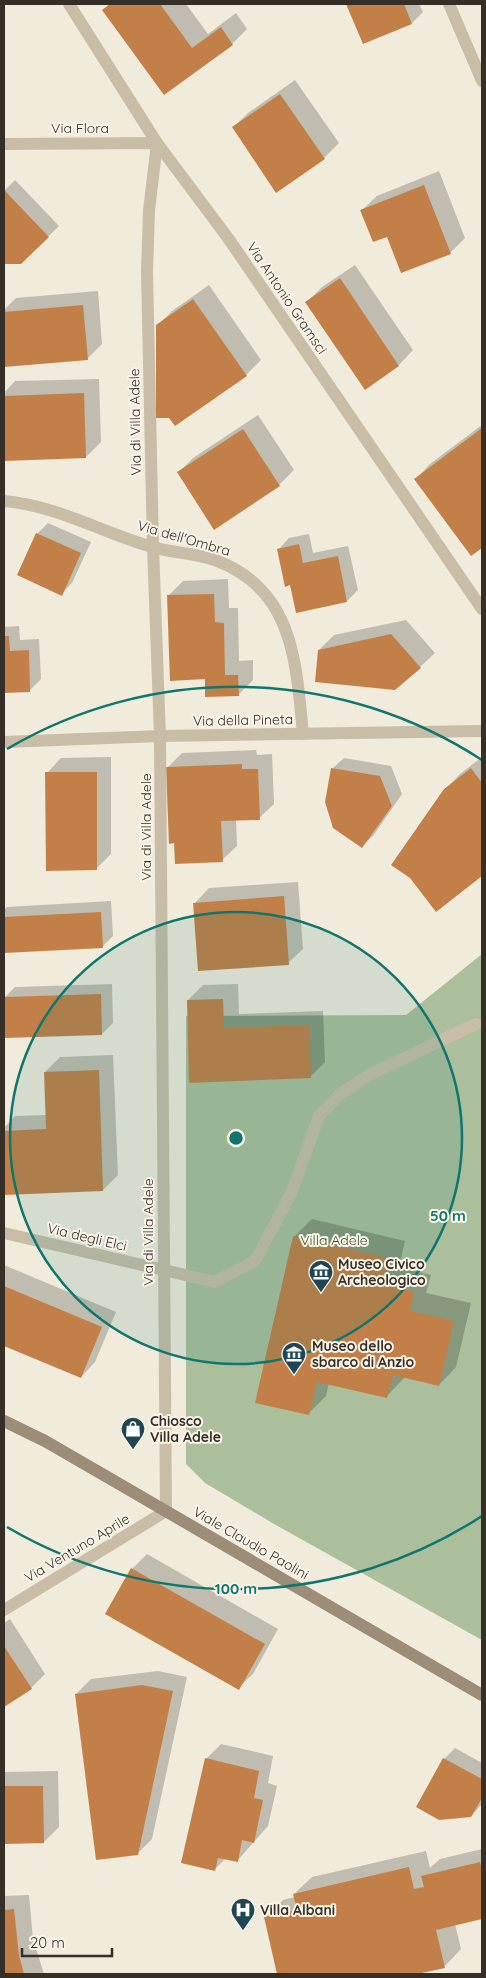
<svg xmlns="http://www.w3.org/2000/svg" width="486" height="1978" font-family="Quicksand,sans-serif">
<style>
.green{fill:#abbf9c}
.shadow{fill:#0003}
.building{fill:#c28048}
.lines{fill:none;stroke-linecap:round;stroke-linejoin:round}
.lane{stroke:#c8bea7;stroke-width:12}
.street{stroke:#c8bea7;stroke-width:12}
.secondary{stroke:#9c8d79;stroke-width:12}
.ring{fill:none;stroke:#0f766e;stroke-width:2.5}
.labels{text-anchor:middle;stroke-width:4;stroke-linejoin:round;paint-order:stroke}
.street-label{font-size:14px;fill:#352f28;stroke:#f9f4e7}
.park-label{font-size:14px;fill:#3c532c;stroke:#f9f4e7}
.poi-label{font-size:14px;font-weight:bold;fill:#352f28;stroke:#f9f4e7;text-anchor:start}
.centre{fill:#0f766e;stroke:#f9f4e7;stroke-width:2.5}
.ring-label{font-size:15px;text-anchor:middle;font-weight:bold;fill:#0f766e;stroke:#f9f4e7;stroke-width:4;stroke-linejoin:round;paint-order:stroke}
</style>
<rect width="100%" height="100%" fill="#f1ebdb"/>
<!-- green -->
<polygon class="green" points="482,954 482,1640 274,1524 205,1483 186,1464 186,1016 406,1015"/>
<!-- shadow -->
<g class="shadow">
<polygon points="110,4 186,4 208,34 236,13 247,29 232,44 164,93 103,10"/>
<polygon points="348,4 419,4 423,12 412,23 364,43"/>
<polygon points="295,80 339,143 324,158 233,128 248,113"/>
<polygon points="439,171 465,238 450,253 388,235 362,210 377,196"/>
<polygon points="15,180 59,226 21,263 4,263 4,191"/>
<polygon points="355,265 413,350 399,365 365,388 307,302 322,287"/>
<polygon points="209,285 261,360 246,375 157,326 172,311"/>
<polygon points="98,291 102,344 87,359 5,365 4,310 16,298"/>
<polygon points="99,379 101,442 86,457 4,459 4,393 15,381"/>
<polygon points="258,415 294,470 279,485 215,528 178,473 193,458"/>
<polygon points="482,425 482,546 471,554 416,479 430,464"/>
<polygon points="48,523 91,542 72,583 61,594 37,534"/>
<polygon points="309,534 313,553 348,546 358,590 347,601 291,584 279,549 289,538"/>
<polygon points="228,579 229,608 238,608 239,661 253,660 253,680 238,695 206,678 168,596 183,581"/>
<polygon points="406,620 435,653 420,667 319,650 334,635"/>
<polygon points="19,626 20,640 39,639 41,679 30,690 4,692 4,627"/>
<polygon points="256,750 257,755 272,754 274,804 259,818 236,819 237,846 222,860 167,768 182,753"/>
<polygon points="111,757 111,854 96,869 47,773 61,758"/>
<polygon points="482,757 482,875 437,910 445,790 460,774"/>
<polygon points="344,758 391,766 402,794 373,836 362,846 333,768"/>
<polygon points="298,882 303,949 288,963 195,903 209,888"/>
<polygon points="111,901 113,936 102,947 4,951 4,910 7,907"/>
<polygon points="112,984 113,1023 102,1034 4,998 15,987"/>
<polygon points="238,984 239,1014 323,1011 325,1062 310,1077 190,1081 188,1000 203,985"/>
<polygon points="113,1055 118,1175 103,1190 4,1194 4,1128 15,1116 47,1115 45,1072 60,1057"/>
<polygon points="312,1219 405,1241 399,1267 431,1275 426,1293 471,1303 456,1367 439,1385 405,1377 387,1396 329,1383 326,1396 309,1413 294,1237"/>
<polygon points="4,1265 116,1312 95,1362 81,1377 4,1344"/>
<polygon points="147,1554 278,1629 253,1674 238,1688 132,1569"/>
<polygon points="10,1619 45,1674 31,1688 4,1706 4,1623"/>
<polygon points="158,1671 187,1677 152,1839 137,1854 76,1694 91,1679"/>
<polygon points="221,1744 273,1756 268,1783 277,1786 268,1826 237,1861 226,1858 215,1869 206,1759"/>
<polygon points="455,1748 482,1763 482,1804 471,1816 417,1807 444,1759"/>
<polygon points="58,1771 59,1827 44,1842 4,1843 4,1772"/>
<polygon points="482,1849 482,1918 455,1924 461,1949 444,1967 411,1974 278,1974 265,1918 283,1900 295,1897 294,1894 312,1877 426,1851 430,1868 440,1859"/>
<polygon points="29,1895 33,1939 44,1974 4,1974 4,1896"/>
</g>
<!-- building -->
<g class="building">
<polygon points="110,4 160,4 192,48 221,27 233,45 164,95 102,10"/>
<polygon points="346,4 404,4 412,24 363,44"/>
<polygon points="280,94 325,159 276,193 232,127"/>
<polygon points="424,185 451,254 401,273 387,237 373,242 360,210"/>
<polygon points="4,190 49,237 21,264 4,264"/>
<polygon points="340,278 399,366 365,390 305,302"/>
<polygon points="193,299 247,376 175,426 169,418 156,418 156,325"/>
<polygon points="83,305 88,360 4,367 4,312"/>
<polygon points="84,393 86,458 4,461 4,396"/>
<polygon points="482,428 482,548 471,556 414,479"/>
<polygon points="243,429 280,486 214,530 177,472"/>
<polygon points="36,533 81,553 62,596 17,575"/>
<polygon points="299,544 303,563 338,556 347,602 296,613 290,585 285,587 277,549"/>
<polygon points="214,594 215,622 224,623 225,675 238,675 239,696 205,697 205,679 170,681 167,595"/>
<polygon points="391,634 421,668 395,690 315,682 318,650"/>
<polygon points="4,636 9,636 10,651 29,650 30,692 4,693"/>
<polygon points="242,764 242,769 258,769 260,820 221,821 223,862 175,864 174,843 169,844 166,767"/>
<polygon points="331,768 380,776 392,806 362,848 333,828 325,802"/>
<polygon points="471,768 482,783 482,876 436,912 410,878 391,865 444,789"/>
<polygon points="45,772 97,772 97,870 46,871"/>
<polygon points="284,896 289,965 198,971 193,903"/>
<polygon points="101,912 103,948 4,953 4,917"/>
<polygon points="101,994 102,1035 4,1038 4,997"/>
<polygon points="223,999 224,1028 309,1025 311,1078 189,1083 187,1000"/>
<polygon points="99,1070 103,1191 4,1195 4,1131 46,1129 44,1072"/>
<polygon points="293,1236 388,1258 383,1284 414,1292 410,1311 454,1321 439,1386 393,1375 387,1398 317,1382 309,1415 255,1403"/>
<polygon points="4,1286 102,1327 81,1378 4,1346"/>
<polygon points="131,1568 265,1644 239,1690 105,1614"/>
<polygon points="4,1646 32,1689 4,1707"/>
<polygon points="142,1685 173,1691 138,1855 96,1860 75,1694"/>
<polygon points="205,1758 259,1771 254,1798 263,1800 254,1843 242,1840 238,1862 218,1858 215,1871 181,1863"/>
<polygon points="443,1758 482,1779 482,1798 471,1817 439,1820 416,1807"/>
<polygon points="4,1786 43,1786 44,1843 4,1844"/>
<polygon points="480,1862 482,1871 482,1919 436,1930 445,1968 417,1974 277,1974 264,1917 297,1910 293,1894 409,1867 414,1889 424,1887 421,1876"/>
<polygon points="14,1909 19,1955 24,1974 4,1974 4,1910"/>
</g>
<g class="lines">
<!-- lane -->
<polyline class="lane" points="164,1270 215,1282 255,1261 291,1194 319,1116 340,1094 369,1075 476,1024"/>
<!-- street -->
<g class="street">
<polyline points="69,4 157,143 228,238 482,609"/>
<polyline points="449,4 482,81"/>
<polyline points="4,144 157,143 149,211 147,272 153,547 160,736 166,1511 4,1610"/>
<path d="M4,501C58,506 101,532 152,547C173,553 195,553 215,560C294,589 296,663 303,734"/>
<polyline points="4,742 160,736 482,731"/>
<polyline points="4,1233 164,1270"/>
</g>
<!-- secondary -->
<polyline class="secondary" points="4,1421 45,1441 109,1478 482,1695"/>
</g>
<!-- distance rings -->
<circle cx="236" cy="1138" r="226" fill="#0f766e" fill-opacity=".12"/>
<g class="ring">
<circle cx="236" cy="1138" r="226"/>
<path d="M482 1516A451 451 0 0 1 7 1527M7 749A451 451 0 0 1 482 760"/>
</g>
<!-- icons -->
<defs>
<symbol id="museum-pin" viewBox="-11 -11 22 30"><path d="M0 17L-7.5 6A9.5 9.5 0 1 1 7.5 6Z" fill="#1f4655" stroke="#f9f4e7"/><path d="M0-6L6-3V-2H-6V-3ZM-5-1h2V3h-2ZM-1-1h2V3h-2ZM3-1h2V3H3ZM-6 4H6V6H-6Z" fill="#fff"/></symbol>
<symbol id="shop-pin" viewBox="-11 -11 22 30"><path d="M0 17L-7.5 6A9.5 9.5 0 1 1 7.5 6Z" fill="#1f4655" stroke="#f9f4e7"/><path d="M-5-2.5h2.3a2.7 3.5 0 0 1 5.4 0H5L5.5 6h-11ZM-1.5-2.5h3a1.5 2.3 0 0 0-3 0Z" fill="#fff"/></symbol>
<symbol id="hospital-pin" viewBox="-11 -11 22 30"><path d="M0 17L-7.5 6A9.5 9.5 0 1 1 7.5 6Z" fill="#1f4655" stroke="#f9f4e7"/><path d="M-5-5h3v3.5h4V-5h3V5h-3V1.5h-4V5h-3Z" fill="#fff"/></symbol>
</defs>
<g fill-rule="evenodd">
<use href="#museum-pin" x="307" y="1258" width="28" height="38"/>
<use href="#museum-pin" x="280" y="1340" width="28" height="38"/>
<use href="#shop-pin" x="119" y="1415" width="28" height="38"/>
<use href="#hospital-pin" x="229" y="1896" width="28" height="38"/>
</g>
<g class="labels">
<!-- street labels -->
<g class="street-label">
<text x="80" y="133">Via Flora</text>
<text transform="translate(287 298) rotate(56)" y="5">Via Antonio Gramsci</text>
<text transform="translate(135 422) rotate(-91)" y="5">Via di Villa Adele</text>
<text transform="translate(184 538) rotate(16)" y="5">Via dell'Ombra</text>
<text transform="translate(243 720) rotate(-1)" y="5">Via della Pineta</text>
<text transform="translate(146 827) rotate(-90)" y="5">Via di Villa Adele</text>
<text transform="translate(148 1232) rotate(-90)" y="5">Via di Villa Adele</text>
<text transform="translate(87 1237) rotate(13)" y="5">Via degli Elci</text>
<text transform="translate(251 1543) rotate(30)" y="5">Viale Claudio Paolini</text>
<text transform="translate(77 1548) rotate(-31)" y="5">Via Ventuno Aprile</text>
</g>
<!-- park labels -->
<g class="park-label">
<text x="334" y="1245">Villa Adele</text>
</g>
<!-- poi labels -->
<g class="poi-label">
<text x="338" y="1269">Museo Civico<tspan x="338" dy="16">Archeologico</tspan></text>
<text x="312" y="1351">Museo dello<tspan x="312" dy="16">sbarco di Anzio</tspan></text>
<text x="150" y="1426">Chiosco<tspan x="150" dy="16">Villa Adele</tspan></text>
<text x="260" y="1915">Villa Albani</text>
</g>
</g>
<circle cx="236" cy="1138" r="8" class="centre"/>
<g class="ring-label">
<text x="448" y="1221">50 m</text>
<text x="236" y="1594">100 m</text>
</g>
<!-- border -->
<rect width="486" height="1978" fill="none" stroke="#352f28" stroke-width="10"/>
<!-- scale -->
<path d="M22 1948v8h90v-8" fill="none" stroke="#352f28" stroke-width="2.5"/>
<text x="30" y="1948" font-size="15" fill="#352f28" stroke="#f9f4e7" stroke-width="4" paint-order="stroke">20 m</text>
</svg>
